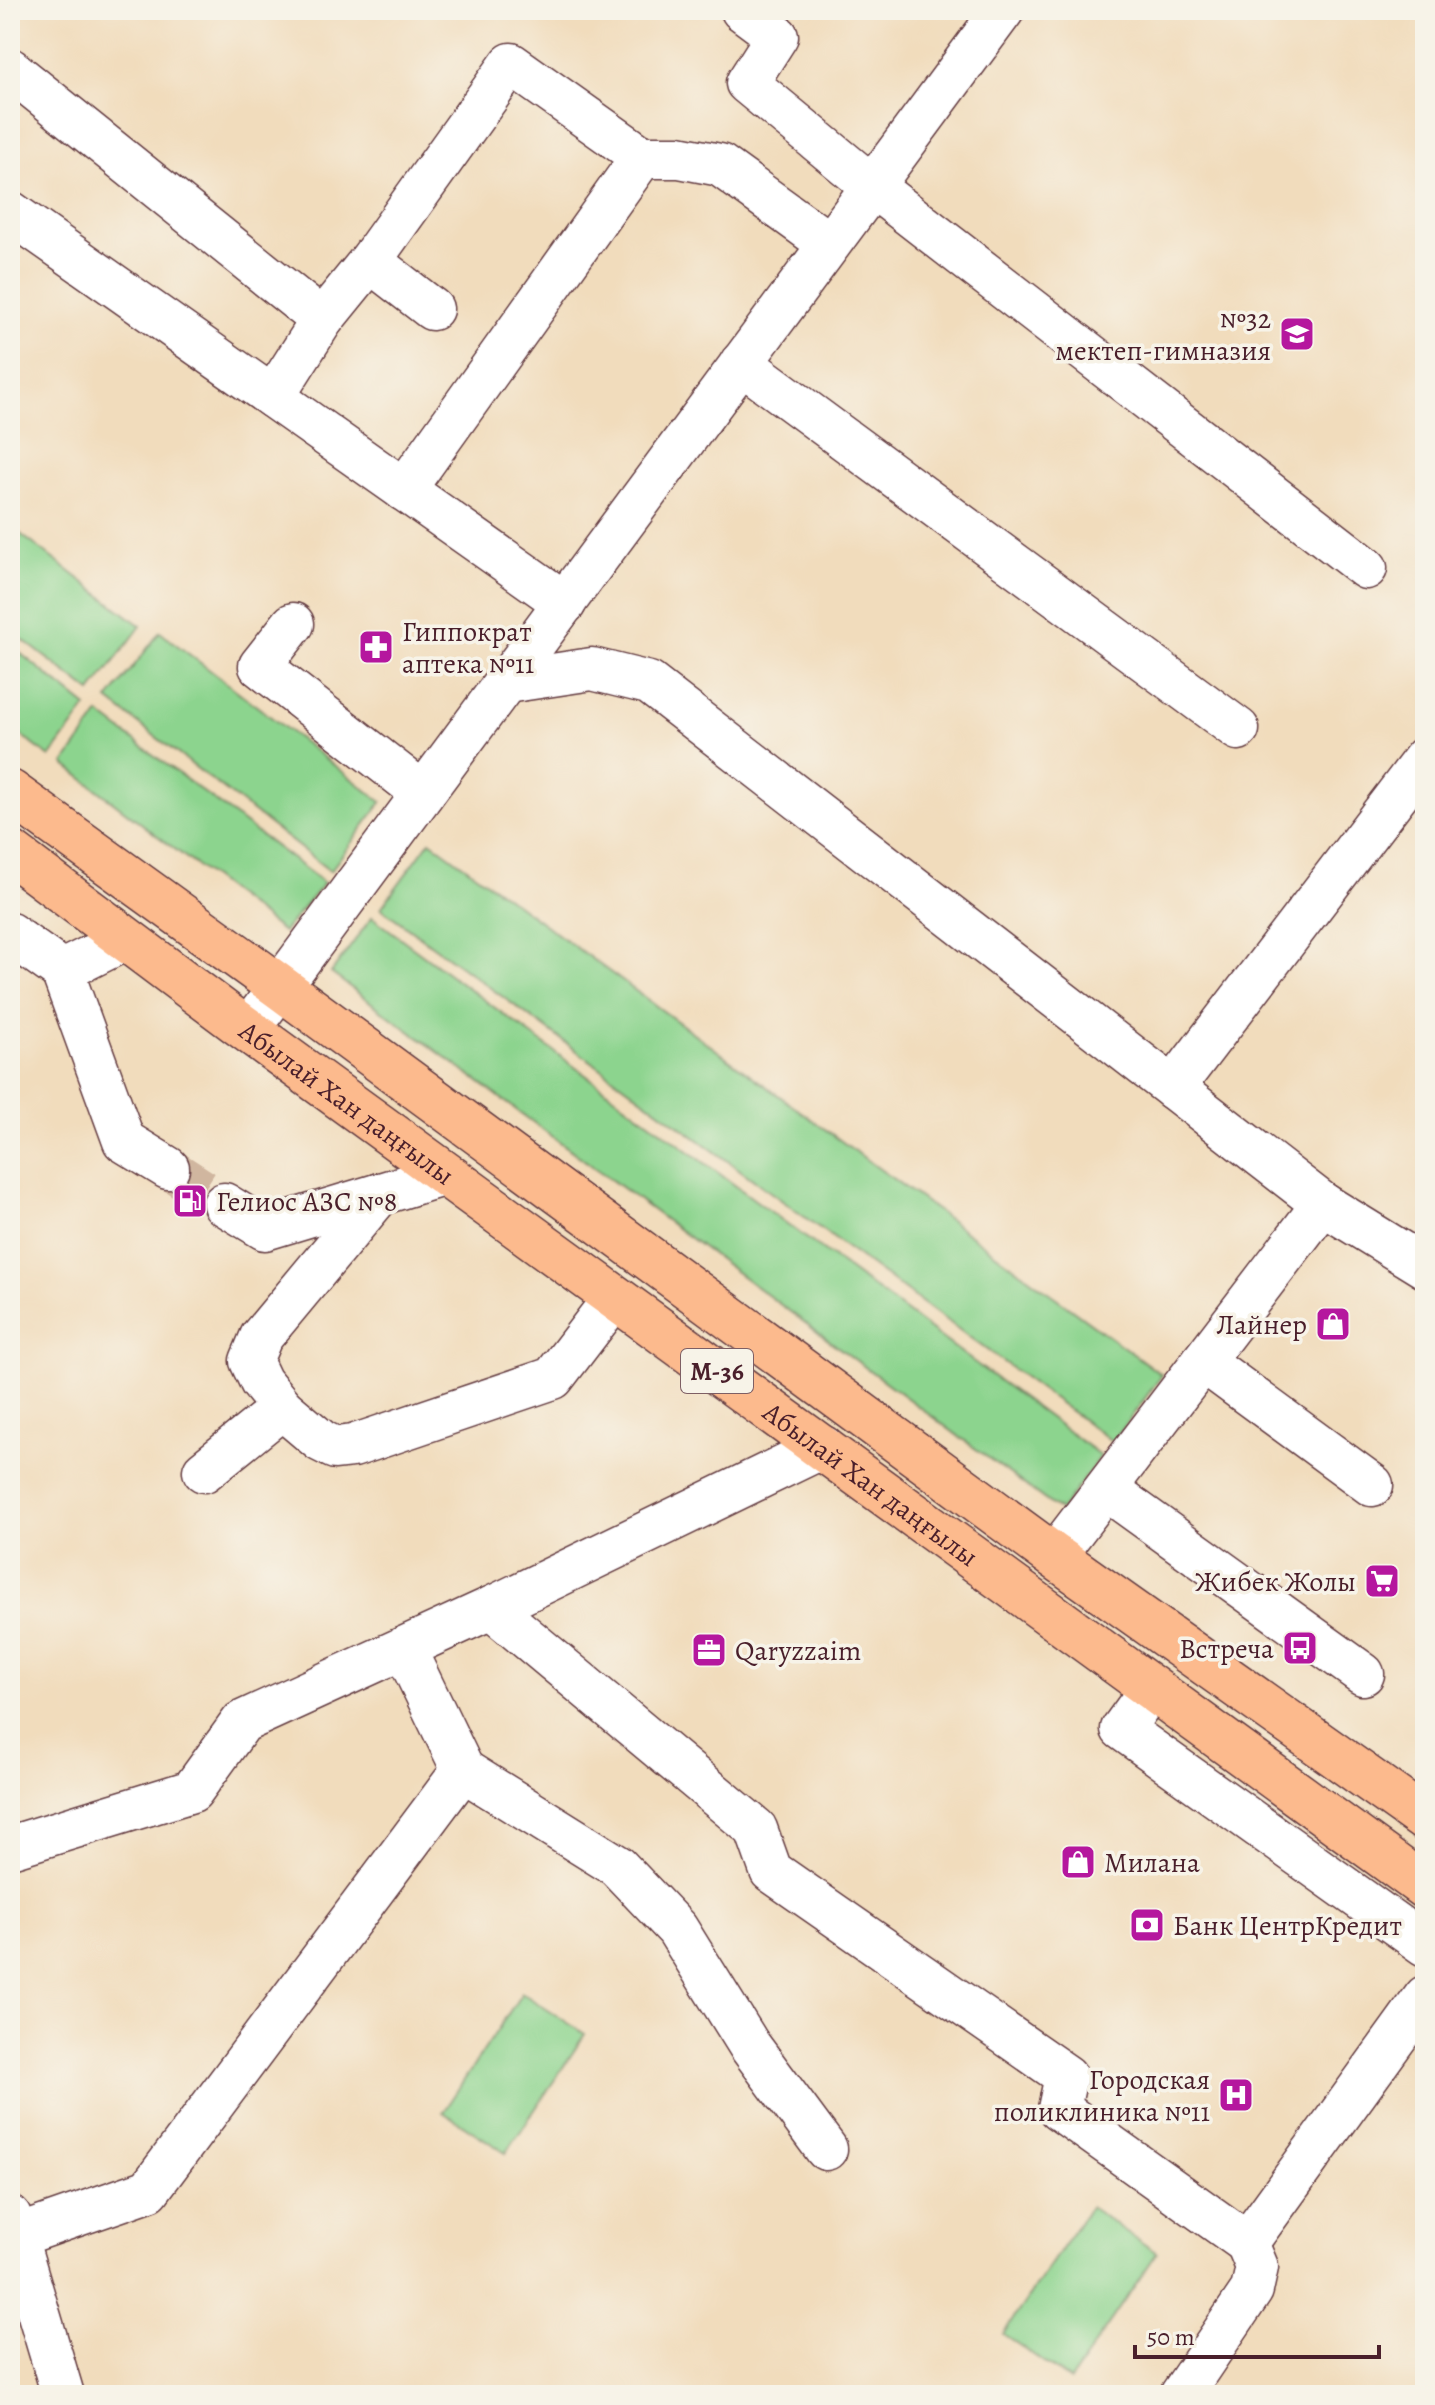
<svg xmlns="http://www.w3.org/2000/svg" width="1435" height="2405" font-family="Alegreya,serif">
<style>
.green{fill:#8cd48e;stroke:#6b7a5c;stroke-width:2}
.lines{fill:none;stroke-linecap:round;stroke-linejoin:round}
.minor-tunnel{stroke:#d0b69f;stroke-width:42;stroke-dasharray:42 21;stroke-linecap:butt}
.minor-casing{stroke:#633b41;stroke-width:45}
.major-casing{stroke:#633b41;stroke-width:47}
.minor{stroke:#fff;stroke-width:42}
.major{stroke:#fcba8d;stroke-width:44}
.labels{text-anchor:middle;stroke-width:7;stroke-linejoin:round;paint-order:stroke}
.shield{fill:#f7f3e8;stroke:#7e5f64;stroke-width:2}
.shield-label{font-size:26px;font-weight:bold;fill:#4a1f2b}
.poi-label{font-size:28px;fill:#4a1f2b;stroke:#f7f3e8;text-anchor:end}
.street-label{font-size:28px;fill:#4a1f2b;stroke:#f7f3e8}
</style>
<rect width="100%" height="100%" fill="#f7f3e8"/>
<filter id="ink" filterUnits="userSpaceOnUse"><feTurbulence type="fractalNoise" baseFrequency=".0125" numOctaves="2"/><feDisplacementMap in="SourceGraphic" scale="16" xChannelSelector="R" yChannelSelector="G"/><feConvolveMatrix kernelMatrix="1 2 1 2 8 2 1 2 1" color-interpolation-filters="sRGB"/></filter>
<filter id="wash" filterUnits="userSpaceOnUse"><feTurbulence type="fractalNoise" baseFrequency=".006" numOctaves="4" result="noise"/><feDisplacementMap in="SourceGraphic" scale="32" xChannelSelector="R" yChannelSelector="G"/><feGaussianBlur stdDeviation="1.8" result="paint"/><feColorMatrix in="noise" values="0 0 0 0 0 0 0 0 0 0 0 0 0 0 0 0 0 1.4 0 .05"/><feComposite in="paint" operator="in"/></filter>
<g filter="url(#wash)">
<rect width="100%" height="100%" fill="#f1dcbc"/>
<!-- green -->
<g class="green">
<polygon points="10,526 141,626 91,692 10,630"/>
<polygon points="160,632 382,802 330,871 108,700"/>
<polygon points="10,645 87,707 50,757 10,727"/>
<polygon points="99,714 324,883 283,932 64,764"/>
<polygon points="430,841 1162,1375 1113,1442 381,908"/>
<polygon points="372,917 1101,1456 1060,1511 331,973"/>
<polygon points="522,1993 585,2034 506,2153 443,2112"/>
<polygon points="1090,2207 1157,2253 1070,2380 1003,2334"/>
</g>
</g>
<g filter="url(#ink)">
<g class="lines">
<!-- minor-tunnel -->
<polyline class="minor-tunnel" points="168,1168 224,1204"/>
<defs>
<g id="minor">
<polyline points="742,10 777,36 747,83 872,186 1366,568"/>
<polyline points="10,69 322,320"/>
<polyline points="642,157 679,157 720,165 829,244"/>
<polyline points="10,212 565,603"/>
<polyline points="370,261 432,309"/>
<polyline points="741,363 1238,729"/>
<polyline points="273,397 322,320 370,261 511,64 642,157 404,490"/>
<polyline points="293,624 260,666 423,793"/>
<polyline points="506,682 592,669 649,683 1323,1204 1425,1267"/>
<polyline points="10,934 62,971 126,939"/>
<polyline points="62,971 124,1141 168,1168"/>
<polyline points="248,1030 1003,10"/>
<polyline points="1173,1088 1425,758"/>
<polyline points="224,1204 265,1229 446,1174"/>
<polyline points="1203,1361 1372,1485"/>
<polyline points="282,1408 261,1382 251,1361 261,1337 380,1194"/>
<polyline points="204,1471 282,1408 321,1441 335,1448 353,1446 553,1378 615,1297"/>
<polyline points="1106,1489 1363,1674"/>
<polyline points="1054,1556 1323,1204"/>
<polyline points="491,1608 756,1829 771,1871 1066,2076 1059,2109 1247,2243 1425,1997"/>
<polyline points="1151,1689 1122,1729 1425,1945"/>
<polyline points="463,1770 617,1866 677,1929 749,2045 826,2149"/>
<polyline points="10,1847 192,1791 242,1722 491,1608 823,1447"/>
<polyline points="10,2217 63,2395"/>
<polyline points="17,2236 149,2190 463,1770 404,1648"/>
<polyline points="1181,2395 1252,2290 1257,2267 1247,2243"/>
</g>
<g id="major">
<polyline points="10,792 280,987 1054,1556 1425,1819"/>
<path id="s1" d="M10,852L238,1023L1425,1887"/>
</g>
</defs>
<!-- minor casing -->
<use href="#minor" class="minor-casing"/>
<!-- major casing -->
<use href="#major" class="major-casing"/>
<!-- minor -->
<use href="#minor" class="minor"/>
<!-- major -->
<use href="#major" class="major"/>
</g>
</g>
<!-- icons -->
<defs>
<symbol id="school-square" viewBox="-11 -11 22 22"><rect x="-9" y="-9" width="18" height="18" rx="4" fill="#b5179e" stroke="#f7f3e8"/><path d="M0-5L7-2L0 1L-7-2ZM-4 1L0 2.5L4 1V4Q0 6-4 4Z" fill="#fff"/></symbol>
<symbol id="pharmacy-square" viewBox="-11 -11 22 22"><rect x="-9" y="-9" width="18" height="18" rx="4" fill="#b5179e" stroke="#f7f3e8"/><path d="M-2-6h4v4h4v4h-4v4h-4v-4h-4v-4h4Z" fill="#fff"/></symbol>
<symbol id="fuel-square" viewBox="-11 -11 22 22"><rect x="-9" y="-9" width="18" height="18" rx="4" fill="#b5179e" stroke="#f7f3e8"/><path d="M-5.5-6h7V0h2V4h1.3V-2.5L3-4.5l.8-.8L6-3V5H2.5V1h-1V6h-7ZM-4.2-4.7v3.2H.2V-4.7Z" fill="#fff"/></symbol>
<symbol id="shop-square" viewBox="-11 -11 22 22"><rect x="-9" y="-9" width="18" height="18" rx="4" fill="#b5179e" stroke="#f7f3e8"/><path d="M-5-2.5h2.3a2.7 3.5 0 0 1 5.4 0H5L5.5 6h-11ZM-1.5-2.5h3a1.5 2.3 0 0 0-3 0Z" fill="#fff"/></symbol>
<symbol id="supermarket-square" viewBox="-11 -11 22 22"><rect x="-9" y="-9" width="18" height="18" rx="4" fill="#b5179e" stroke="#f7f3e8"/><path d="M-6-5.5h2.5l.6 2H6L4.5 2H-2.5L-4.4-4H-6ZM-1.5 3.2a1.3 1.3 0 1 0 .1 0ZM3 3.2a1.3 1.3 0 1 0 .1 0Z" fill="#fff"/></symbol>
<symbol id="bus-square" viewBox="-11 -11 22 22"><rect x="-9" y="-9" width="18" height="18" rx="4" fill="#b5179e" stroke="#f7f3e8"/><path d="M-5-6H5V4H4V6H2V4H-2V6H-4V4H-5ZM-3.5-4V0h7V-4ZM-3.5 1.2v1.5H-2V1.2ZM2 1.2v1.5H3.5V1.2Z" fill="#fff"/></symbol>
<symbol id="office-square" viewBox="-11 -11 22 22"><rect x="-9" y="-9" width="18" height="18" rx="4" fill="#b5179e" stroke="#f7f3e8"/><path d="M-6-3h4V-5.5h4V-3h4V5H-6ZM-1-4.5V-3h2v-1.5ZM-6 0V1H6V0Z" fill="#fff"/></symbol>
<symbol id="bank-square" viewBox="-11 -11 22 22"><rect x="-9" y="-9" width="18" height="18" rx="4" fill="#b5179e" stroke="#f7f3e8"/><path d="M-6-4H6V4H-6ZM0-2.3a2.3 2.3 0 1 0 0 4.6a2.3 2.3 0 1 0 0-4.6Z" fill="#fff"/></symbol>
<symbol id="hospital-square" viewBox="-11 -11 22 22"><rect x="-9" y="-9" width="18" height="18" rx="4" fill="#b5179e" stroke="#f7f3e8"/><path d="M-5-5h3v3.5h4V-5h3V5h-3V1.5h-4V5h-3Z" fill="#fff"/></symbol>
</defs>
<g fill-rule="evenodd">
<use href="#school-square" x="1277" y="314" width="40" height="40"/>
<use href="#pharmacy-square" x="356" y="627" width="40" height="40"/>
<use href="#fuel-square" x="170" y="1181" width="40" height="40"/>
<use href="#shop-square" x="1313" y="1304" width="40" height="40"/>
<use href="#supermarket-square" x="1362" y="1561" width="40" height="40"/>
<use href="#bus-square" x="1280" y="1628" width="40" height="40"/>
<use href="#office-square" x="689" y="1630" width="40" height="40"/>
<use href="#shop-square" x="1058" y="1842" width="40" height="40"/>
<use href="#bank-square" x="1127" y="1905" width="40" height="40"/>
<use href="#hospital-square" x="1216" y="2075" width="40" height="40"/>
</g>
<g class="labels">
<!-- shield labels -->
<rect class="shield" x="681" y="1349" width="72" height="44" rx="6"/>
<g class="shield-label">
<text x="717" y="1380">M-36</text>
</g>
<!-- poi labels -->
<g class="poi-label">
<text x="1271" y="328">№32<tspan x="1271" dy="32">мектеп-гимназия</tspan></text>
<text x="402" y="641" text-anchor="start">Гиппократ<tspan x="402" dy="32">аптека №11</tspan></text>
<text x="216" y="1211" text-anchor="start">Гелиос АЗС №8</text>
<text x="1307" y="1334">Лайнер</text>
<text x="1356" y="1591">Жибек Жолы</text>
<text x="1274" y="1658">Встреча</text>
<text x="735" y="1660" text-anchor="start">Qaryzzaim</text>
<text x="1104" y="1872" text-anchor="start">Милана</text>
<text x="1173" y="1935" text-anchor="start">Банк ЦентрКредит</text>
<text x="1210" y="2089">Городская<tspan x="1210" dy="32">поликлиника №11</tspan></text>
</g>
<!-- street labels -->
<g class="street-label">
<text dy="10" stroke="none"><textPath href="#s1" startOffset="420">Абылай Хан даңғылы</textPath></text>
<text dy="10" stroke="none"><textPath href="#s1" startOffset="1068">Абылай Хан даңғылы</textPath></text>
</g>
</g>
<!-- margin -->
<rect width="1435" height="2405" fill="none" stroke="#f7f3e8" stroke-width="40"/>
<!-- scale -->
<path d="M1135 2345v12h244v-12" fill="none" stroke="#4a1f2b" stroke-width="4"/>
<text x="1147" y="2345" font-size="24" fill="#4a1f2b" stroke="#f7f3e8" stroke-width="6" paint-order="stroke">50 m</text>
</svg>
